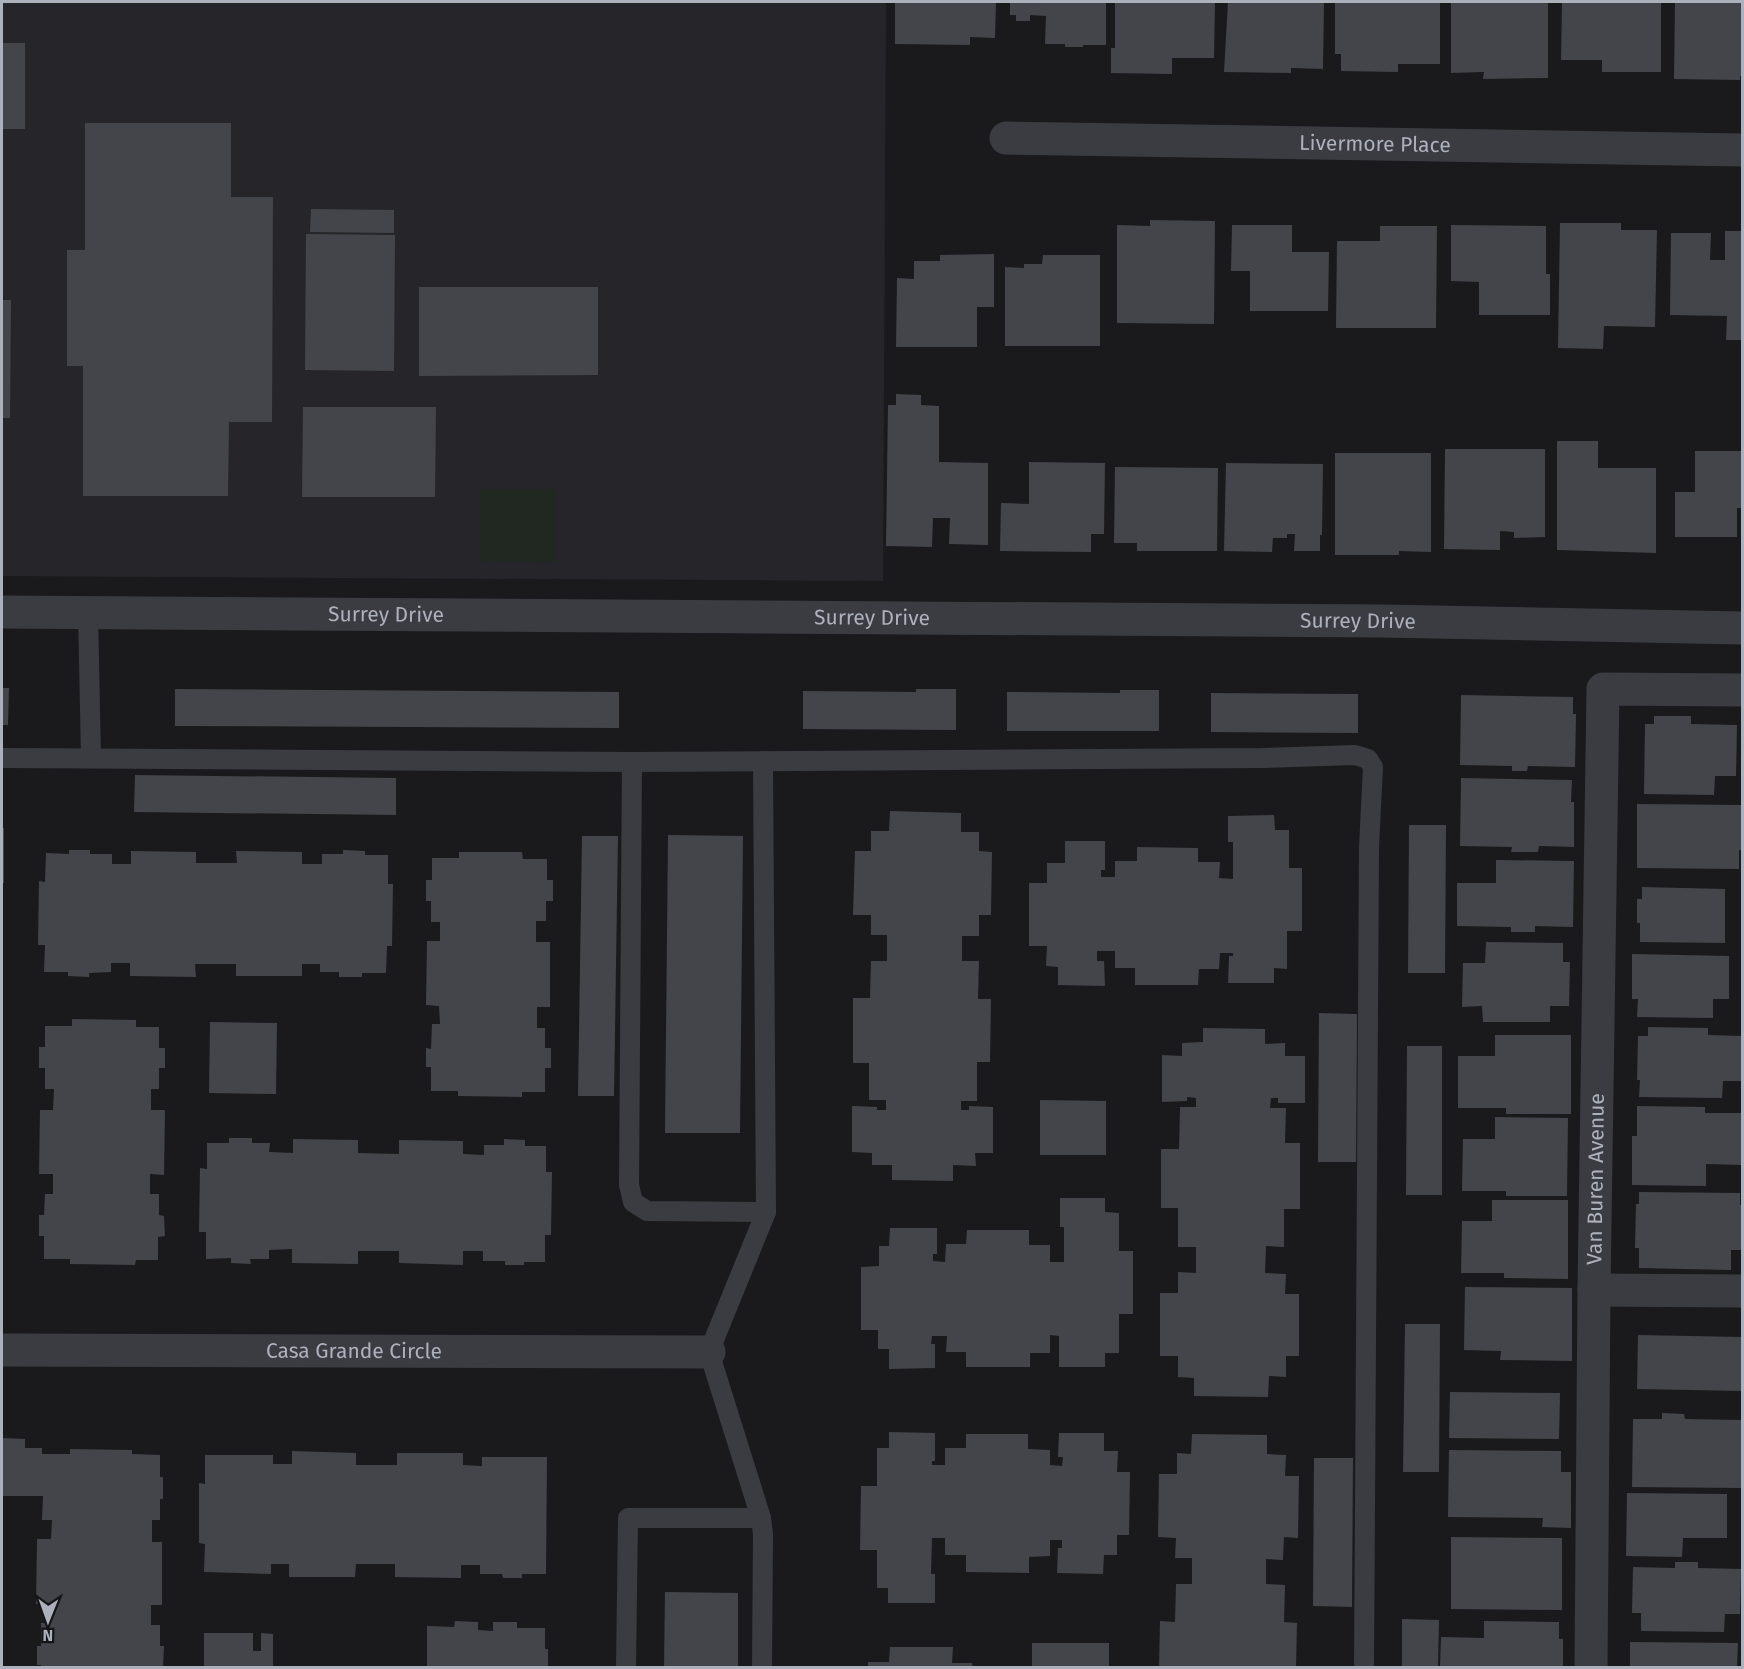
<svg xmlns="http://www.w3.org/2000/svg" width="1744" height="1669" font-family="'Fira Sans',sans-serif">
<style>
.built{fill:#26262a}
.green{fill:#202821}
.building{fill:#44454a}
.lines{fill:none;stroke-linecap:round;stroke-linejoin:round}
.lane{stroke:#3b3c42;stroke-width:20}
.street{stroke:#3b3c42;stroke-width:33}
.labels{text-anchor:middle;stroke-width:4.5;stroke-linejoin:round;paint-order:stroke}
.street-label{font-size:21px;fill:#adb1bc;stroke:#151518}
</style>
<rect width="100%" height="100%" fill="#1a1a1d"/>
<!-- built -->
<polygon class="built" points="2,2 886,2 883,581 2,576"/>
<!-- green -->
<polygon class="green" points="479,489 556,489 556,562 479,561"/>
<!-- building -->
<g class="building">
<polygon points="895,2 996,2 995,38 970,37 970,45 895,44"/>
<polygon points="1010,2 1106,2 1106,45 1083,45 1083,47 1065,47 1065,44 1045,44 1046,16 1030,15 1030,21 1016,21 1016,15 1010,15"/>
<polygon points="1115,2 1215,2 1214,58 1172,58 1172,74 1111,73 1111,48 1115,48"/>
<polygon points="1228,2 1324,2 1323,69 1291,68 1291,73 1224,72"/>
<polygon points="1335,2 1440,2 1440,64 1398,64 1398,72 1341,71 1341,54 1335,54"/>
<polygon points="1451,2 1548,2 1548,78 1483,79 1484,72 1451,73"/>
<polygon points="1562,2 1661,2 1661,72 1602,72 1602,60 1561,60"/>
<polygon points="1675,2 1742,2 1742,76 1740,76 1740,80 1674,79"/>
<rect x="2" y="43" width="23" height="86"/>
<polygon points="85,123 231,123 231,197 273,197 272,422 229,422 228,496 83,496 83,366 67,366 67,250 85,250"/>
<polygon points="311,209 394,210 394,233 310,232"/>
<polygon points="1150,220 1215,221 1214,324 1117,323 1117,225 1150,226"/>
<polygon points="1560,223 1621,223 1621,230 1657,230 1655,327 1604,326 1603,349 1558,348"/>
<polygon points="1232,225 1292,225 1292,252 1329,252 1328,311 1250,311 1250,271 1231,271"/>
<polygon points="1451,225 1546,226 1546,274 1550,274 1550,315 1479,315 1479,282 1451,281"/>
<polygon points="1380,226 1437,226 1436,328 1336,328 1337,241 1380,241"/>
<polygon points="1725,231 1742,231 1742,340 1726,340 1727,316 1670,315 1671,233 1711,233 1710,260 1725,260"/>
<polygon points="306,234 395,235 394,371 305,370"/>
<polygon points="994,254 994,307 977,307 977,347 896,347 897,278 914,279 914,261 940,261 940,255"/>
<polygon points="1043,255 1100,255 1100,346 1005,346 1005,267 1024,268 1024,264 1042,264"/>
<polygon points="419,287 598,287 598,375 419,376"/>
<polygon points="2,300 11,300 10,418 2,418"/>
<polygon points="896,394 921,395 921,405 939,406 939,462 988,463 988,545 949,544 950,518 933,518 932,547 886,546 888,405 896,405"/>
<polygon points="303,407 436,407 435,497 302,497"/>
<polygon points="1557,441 1598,441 1598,468 1656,468 1656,553 1557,550"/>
<polygon points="1445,449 1545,449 1545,537 1514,538 1514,532 1500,531 1500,550 1444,549"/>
<polygon points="1695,451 1742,451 1742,508 1737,508 1737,537 1675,537 1675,492 1695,492"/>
<polygon points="1335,453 1431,453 1431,552 1399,551 1399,555 1335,555"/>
<polygon points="1029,462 1105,463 1104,534 1091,534 1091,552 1000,551 1001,503 1029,504"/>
<polygon points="1226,463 1323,464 1322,535 1320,535 1320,551 1294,551 1295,534 1287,534 1287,538 1273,538 1272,552 1224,551"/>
<polygon points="1115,467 1218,468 1217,551 1137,551 1137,543 1114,543"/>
<polygon points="2,688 9,688 8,725 2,725"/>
<polygon points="175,689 619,692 619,728 175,726"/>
<polygon points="916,689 956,689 956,730 803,729 803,691 916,692"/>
<polygon points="1120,690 1159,690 1159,731 1007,731 1007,692 1120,693"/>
<polygon points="1211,693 1358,694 1358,733 1211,732"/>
<polygon points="1461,695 1573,697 1573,714 1576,714 1575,767 1528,766 1527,771 1512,771 1512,766 1460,765"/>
<polygon points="1654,716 1691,716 1691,724 1737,725 1736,776 1715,776 1714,795 1644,794 1645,724 1654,724"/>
<polygon points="135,775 396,778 396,815 134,812"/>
<polygon points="1461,778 1572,780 1571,802 1574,802 1574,847 1539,846 1538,852 1511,852 1512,847 1460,846"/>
<polygon points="1637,804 1742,805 1742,850 1739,850 1739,869 1637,868"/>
<polygon points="890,811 961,813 961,832 979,832 979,851 992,852 991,915 979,915 979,936 962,936 962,961 979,961 978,999 991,999 990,1062 977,1062 977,1101 961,1101 961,1110 969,1110 969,1106 993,1107 993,1153 975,1153 976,1166 953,1165 953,1181 892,1180 892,1165 872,1165 872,1153 852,1152 852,1106 877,1107 877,1110 886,1110 886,1100 869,1100 869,1063 853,1063 853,998 870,998 871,961 887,961 887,935 871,935 871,915 853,915 855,851 871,851 871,831 889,831"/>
<polygon points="1274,815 1275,830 1289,830 1289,868 1302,868 1302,931 1287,931 1287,969 1274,968 1274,983 1228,983 1229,956 1233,956 1233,953 1220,953 1219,969 1199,969 1198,985 1135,985 1135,968 1115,968 1115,951 1097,951 1097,961 1104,961 1105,986 1058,985 1058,967 1046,966 1047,946 1029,946 1029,883 1047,883 1047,863 1065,863 1065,841 1105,841 1105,870 1101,870 1101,877 1115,877 1115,861 1137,861 1137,847 1198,848 1198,862 1220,862 1219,878 1233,879 1233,842 1228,842 1228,816"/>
<polygon points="1409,825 1446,825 1445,973 1408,973"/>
<rect x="2" y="828" width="2" height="55"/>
<polygon points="668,835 743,836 740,1133 665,1133"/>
<polygon points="582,836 618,836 614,1096 578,1096"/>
<polygon points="69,850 90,850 90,854 112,854 112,864 131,864 131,851 196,852 196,863 237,863 236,851 302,852 302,864 322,864 322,854 343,854 343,850 365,851 365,855 388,855 388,884 393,884 392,946 387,946 386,973 362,973 362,977 339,977 339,972 320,972 320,964 302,964 302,976 236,976 236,964 195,964 196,977 130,976 130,963 111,963 111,972 89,973 89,977 68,976 68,972 44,972 45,945 38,945 39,881 45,882 46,853 69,854"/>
<polygon points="459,852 522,852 523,859 547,859 547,880 553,880 553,901 546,901 546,921 536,921 536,942 550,942 550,1007 537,1007 537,1028 545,1028 545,1048 551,1048 551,1068 545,1068 545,1092 522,1092 522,1097 458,1096 458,1091 431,1091 431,1067 426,1067 426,1048 431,1049 432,1024 440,1024 439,1006 426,1005 427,941 440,941 440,922 431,922 431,901 426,901 426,880 432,880 432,858 459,858"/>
<polygon points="1496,860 1574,861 1573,927 1535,926 1535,932 1511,932 1511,927 1457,926 1457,883 1496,883"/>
<polygon points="1642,887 1725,889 1725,943 1640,942 1640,923 1637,923 1637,899 1642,899"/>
<polygon points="1486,942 1563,943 1563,962 1570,962 1569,1006 1550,1006 1550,1022 1483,1022 1482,1006 1462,1007 1463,963 1485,963"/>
<polygon points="1632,954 1729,956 1729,999 1713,999 1713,1018 1637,1017 1638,999 1632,999"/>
<polygon points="1319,1013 1357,1014 1356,1162 1318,1162"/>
<polygon points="72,1019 136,1020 136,1027 159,1027 159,1048 165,1048 165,1068 159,1068 159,1089 151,1089 151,1110 165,1110 164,1175 150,1174 150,1194 159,1194 159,1215 164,1216 165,1236 158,1237 158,1260 136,1260 135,1265 70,1264 70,1259 44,1259 44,1236 39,1236 39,1215 44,1215 45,1194 53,1194 53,1174 39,1174 40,1110 53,1110 54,1089 45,1089 45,1068 39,1068 39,1047 45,1047 45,1026 72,1026"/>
<polygon points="210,1022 277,1023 276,1094 209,1093"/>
<polygon points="1648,1027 1708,1028 1708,1035 1742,1036 1742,1081 1723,1081 1722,1098 1639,1097 1640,1080 1637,1080 1638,1036 1648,1036"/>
<polygon points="1203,1028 1265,1029 1265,1044 1285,1043 1285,1056 1305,1056 1305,1103 1278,1103 1278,1098 1271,1098 1270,1108 1286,1108 1285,1143 1300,1143 1300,1209 1284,1209 1284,1247 1266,1246 1265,1273 1286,1274 1285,1294 1299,1294 1299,1356 1286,1356 1286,1377 1269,1376 1268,1397 1194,1396 1194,1378 1178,1377 1178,1356 1160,1356 1160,1293 1178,1293 1178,1272 1196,1273 1196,1247 1178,1247 1178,1208 1161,1208 1161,1149 1179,1149 1180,1107 1196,1107 1196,1098 1187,1097 1187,1101 1162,1102 1162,1055 1182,1056 1182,1043 1203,1042"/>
<polygon points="1495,1035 1571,1035 1571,1114 1506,1114 1506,1108 1458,1108 1458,1056 1495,1056"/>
<polygon points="1407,1046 1442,1046 1442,1195 1406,1195"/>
<polygon points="1040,1100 1106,1101 1106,1155 1040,1155"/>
<polygon points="1637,1106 1705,1107 1705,1113 1742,1113 1742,1165 1706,1164 1706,1186 1632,1185 1632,1136 1637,1136"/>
<polygon points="1495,1117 1568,1118 1567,1196 1506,1196 1506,1191 1462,1191 1463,1139 1495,1139"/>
<polygon points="229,1138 252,1138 252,1143 270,1143 269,1152 293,1153 293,1139 358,1140 358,1153 399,1154 399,1140 463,1141 463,1154 484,1155 484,1145 504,1145 504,1139 525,1140 525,1146 546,1146 546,1172 552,1172 551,1235 545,1235 545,1262 524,1262 524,1265 505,1265 505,1261 483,1261 483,1251 463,1251 463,1265 399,1263 399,1251 358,1251 358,1264 292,1263 292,1249 269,1250 269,1259 250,1259 251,1264 231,1263 231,1258 206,1259 206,1232 199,1232 200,1168 207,1169 207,1143 229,1143"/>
<polygon points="1639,1192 1740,1193 1740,1205 1742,1205 1742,1250 1731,1250 1731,1270 1639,1268 1639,1248 1635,1248 1636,1204 1639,1204"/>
<polygon points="1060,1198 1105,1198 1105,1212 1119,1213 1119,1251 1133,1251 1133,1314 1119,1314 1119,1353 1105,1353 1105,1367 1059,1367 1059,1336 1050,1335 1050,1353 1030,1353 1030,1367 966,1367 966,1352 946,1352 947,1336 932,1336 931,1344 935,1344 935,1368 889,1369 889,1349 878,1349 878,1330 861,1330 861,1267 879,1266 879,1246 889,1246 890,1228 937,1228 937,1254 933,1254 933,1261 945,1262 946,1244 966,1244 967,1230 1029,1230 1029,1245 1050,1245 1050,1262 1064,1262 1064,1227 1060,1227"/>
<polygon points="1492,1200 1568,1200 1568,1279 1504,1278 1504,1273 1461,1273 1462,1221 1492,1221"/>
<polygon points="1465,1287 1572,1288 1572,1361 1500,1360 1501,1351 1464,1350"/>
<polygon points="1405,1324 1440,1324 1439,1472 1403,1472"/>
<polygon points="1638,1335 1742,1337 1742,1391 1637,1389"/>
<polygon points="1450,1392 1560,1393 1559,1439 1449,1438"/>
<polygon points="1662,1413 1684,1414 1685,1419 1742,1420 1741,1488 1632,1487 1633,1419 1662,1419"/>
<polygon points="889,1432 935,1433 935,1461 932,1461 932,1465 945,1465 945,1448 966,1448 966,1434 1028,1434 1028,1449 1050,1450 1050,1465 1062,1466 1063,1457 1058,1457 1059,1433 1104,1433 1104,1451 1118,1451 1117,1472 1130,1472 1129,1535 1117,1535 1117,1555 1104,1555 1103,1574 1057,1573 1058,1548 1062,1548 1062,1540 1050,1540 1050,1556 1029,1557 1029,1573 966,1572 966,1555 945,1555 945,1538 932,1538 931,1574 935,1574 935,1603 888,1603 888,1588 877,1588 877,1550 860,1550 861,1486 877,1486 877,1448 889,1448"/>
<polygon points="1192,1434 1267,1435 1267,1454 1286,1455 1285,1476 1299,1476 1298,1538 1284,1537 1283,1560 1266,1559 1266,1584 1285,1585 1284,1622 1297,1623 1296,1668 1159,1668 1160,1621 1175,1622 1176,1584 1192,1584 1192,1558 1175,1558 1176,1538 1158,1537 1159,1474 1177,1474 1177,1453 1191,1454"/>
<polygon points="2,1438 25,1439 25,1448 42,1448 42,1454 70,1454 70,1449 132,1450 132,1454 160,1455 160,1477 163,1477 163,1499 160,1499 160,1520 152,1520 152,1542 162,1542 162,1605 151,1605 151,1625 160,1625 160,1646 164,1646 163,1667 41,1668 41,1665 37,1665 37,1646 41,1646 41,1623 50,1623 50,1603 36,1604 37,1539 51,1539 52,1520 42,1520 43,1496 2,1496"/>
<polygon points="1449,1450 1561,1451 1561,1472 1571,1472 1571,1528 1542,1527 1543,1518 1448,1517"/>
<polygon points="292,1451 356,1453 356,1465 397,1465 397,1453 463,1453 463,1465 482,1466 482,1457 547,1457 546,1574 522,1574 522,1578 503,1578 502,1574 480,1574 480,1565 461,1565 461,1578 395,1577 395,1564 356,1564 355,1577 289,1577 289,1564 271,1564 271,1574 204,1572 205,1544 199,1543 199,1483 205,1484 205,1455 273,1455 273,1464 292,1464"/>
<polygon points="1314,1458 1353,1458 1352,1607 1313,1606"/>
<polygon points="1627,1493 1727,1494 1727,1538 1683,1538 1682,1557 1626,1556"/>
<polygon points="1451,1537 1562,1538 1562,1610 1451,1609"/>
<polygon points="1675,1562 1698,1562 1698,1568 1741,1569 1740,1614 1725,1614 1724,1632 1641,1631 1641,1613 1632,1613 1633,1567 1675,1568"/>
<polygon points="665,1592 738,1593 738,1668 664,1668"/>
<polygon points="1402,1619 1439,1620 1438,1668 1402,1668"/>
<polygon points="455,1621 478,1622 478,1630 493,1631 493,1622 517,1622 517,1628 545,1628 545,1649 548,1649 548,1668 427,1668 427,1626 454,1627"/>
<polygon points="1484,1621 1559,1622 1559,1639 1563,1639 1563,1668 1440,1668 1441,1637 1484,1638"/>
<polygon points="204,1633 253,1633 253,1651 261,1651 261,1633 273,1634 273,1668 204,1668"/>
<polygon points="1630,1642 1738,1643 1737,1668 1630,1668"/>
<rect x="1032" y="1643" width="77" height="25"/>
<polygon points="890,1647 953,1647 952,1663 972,1663 973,1668 868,1668 868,1662 889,1662"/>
</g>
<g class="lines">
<!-- lane -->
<g class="lane">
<polyline points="88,612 91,758"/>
<polyline points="2,758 632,762 1263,758 1355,755 1368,759 1373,767 1369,847 1364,1668"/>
<polyline points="632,762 629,1185 633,1202 647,1211 766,1212 763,761"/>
<polyline points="626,1668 628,1518 761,1518"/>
<polyline points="762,1668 763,1534 761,1518 709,1352 766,1212"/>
</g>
<!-- street -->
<g class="street">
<path id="s1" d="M1006,138L1742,150"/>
<path id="s2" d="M2,612L1382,621L1742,628"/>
<polyline points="1594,1290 1742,1291"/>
<path id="s3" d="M2,1350L709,1352"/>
<path id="s4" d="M1591,1668L1594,1290L1603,689L1742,690"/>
</g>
</g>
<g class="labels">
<!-- street labels -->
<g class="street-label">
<text dy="7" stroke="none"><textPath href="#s1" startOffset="369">Livermore Place</textPath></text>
<text dy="7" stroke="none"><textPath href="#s2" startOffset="384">Surrey Drive</textPath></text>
<text dy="7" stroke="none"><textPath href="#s2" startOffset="870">Surrey Drive</textPath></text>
<text dy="7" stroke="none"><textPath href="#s2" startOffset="1356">Surrey Drive</textPath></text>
<text dy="7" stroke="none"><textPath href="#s4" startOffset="489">Van Buren Avenue</textPath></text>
<text dy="7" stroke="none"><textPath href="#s3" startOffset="352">Casa Grande Circle</textPath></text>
</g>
</g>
<!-- border -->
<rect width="1744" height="1669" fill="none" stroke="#adb1bc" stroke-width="6"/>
<!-- north arrow -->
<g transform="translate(48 1621) rotate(181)" stroke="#151518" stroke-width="4.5" paint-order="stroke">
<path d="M0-4.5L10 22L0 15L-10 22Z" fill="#adb1bc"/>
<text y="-9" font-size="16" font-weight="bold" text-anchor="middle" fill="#adb1bc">N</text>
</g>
</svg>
